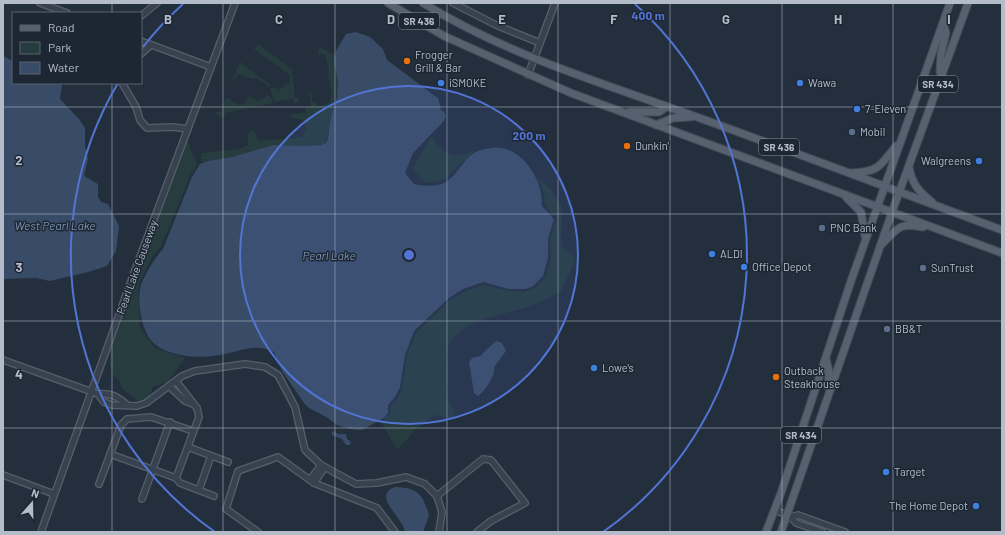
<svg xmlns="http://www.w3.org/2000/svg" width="1005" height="535" font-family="Barlow,sans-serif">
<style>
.green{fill:#263c3f}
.water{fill:#394c67}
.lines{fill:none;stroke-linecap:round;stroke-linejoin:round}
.stream{stroke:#394c67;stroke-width:1.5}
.minor-casing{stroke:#565f6c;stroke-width:8}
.major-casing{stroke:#414a57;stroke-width:9}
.minor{stroke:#38414e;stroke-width:5.5}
.major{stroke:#56606e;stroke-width:7}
.grid{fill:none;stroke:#b4bcc9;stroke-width:1;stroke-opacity:0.55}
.ring{fill:none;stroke:#5274d3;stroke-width:2}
.food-dot{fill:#e8710a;stroke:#1d2633;stroke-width:1.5}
.shop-dot{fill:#3f7fe0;stroke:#1d2633;stroke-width:1.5}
.service-dot{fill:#5c6f8a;stroke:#1d2633;stroke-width:1.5}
.labels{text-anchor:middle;stroke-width:3;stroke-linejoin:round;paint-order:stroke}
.shield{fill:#1d2633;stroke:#878f9c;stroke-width:1}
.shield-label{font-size:10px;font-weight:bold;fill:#b4bcc9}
.poi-label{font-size:11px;fill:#b4bcc9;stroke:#1d2633;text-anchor:start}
.street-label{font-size:11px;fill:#b4bcc9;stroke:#1d2633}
.water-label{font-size:12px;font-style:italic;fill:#7c92b1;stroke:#1d2633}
.grid-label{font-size:13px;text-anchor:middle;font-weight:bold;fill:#b4bcc9;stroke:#1d2633;stroke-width:3;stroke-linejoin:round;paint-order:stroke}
.centre{fill:#5274d3;stroke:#1d2633;stroke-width:2}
.ring-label{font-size:12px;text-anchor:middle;font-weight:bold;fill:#5274d3;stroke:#1d2633;stroke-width:3;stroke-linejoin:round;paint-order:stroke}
</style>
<rect width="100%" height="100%" fill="#242f3e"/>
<!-- green -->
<g class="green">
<polygon points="258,44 292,69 295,97 299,98 297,102 294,104 293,99 274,102 270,89 275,87 280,90 285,84 290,83 289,80 290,75 254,49"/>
<path d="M319,47L335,55C334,64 339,73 338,82C337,94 331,136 324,144L300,147L290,145H273L232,157L203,162L199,157H202L201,153L240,149L248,145V134L251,130L256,133L257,139L259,141L303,137L306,131L305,122L302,120L292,118L291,114L306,113L305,107L311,106L309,91H311L312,101L319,106L328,104L331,99V92L328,72L329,70L325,54H318Z"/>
<polygon points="240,61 241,63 271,85 270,87 257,78 251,79 238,74 231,84"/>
<path d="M268,95L271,97L273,103L225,113V117C221,118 217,116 215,112H221L226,97L239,105L245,103L248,96L258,101Z"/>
<path d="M432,136C444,155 453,160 475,150L444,180L426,183L413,170L418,158Z"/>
<polygon points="187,140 197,165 190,176 161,247 153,255 138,286 140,328 155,348 185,358 168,382 153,387 149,397 139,402 122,388 119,380 113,375 110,366 110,350"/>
<path d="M538,178C546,183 561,200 562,210C563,222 560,234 562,246L576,258L561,292C551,296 541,302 531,306C509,314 460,320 449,344C445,353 448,362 448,371C449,393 442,391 455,412L454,419L435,415L417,428L397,450L381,422L390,414L391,406L398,398L402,388L407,355L416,333L450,300L464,292L483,285L509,291L525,292L535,288L545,278L551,258L550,239L557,218L548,210L545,203L544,193Z"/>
</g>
<!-- water -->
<g class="water">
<path d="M356,32L370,37L383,49L387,60L435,96L438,98L441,110L445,113L446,117L442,123L413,153L405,173L414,184C422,186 436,187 444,183C456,177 462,162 472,154C478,150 485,149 492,148C517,144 538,172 541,194C542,198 541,202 542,206L554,219L548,239V258L543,276L533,286L526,289H509L483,282L463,289L449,298L414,331L405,355L400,387L395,397L388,405V413L385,417L362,430L349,429L337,425L328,418L309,408L304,403L282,371L274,352C255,342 239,352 219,355C200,359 172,357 156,345C142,336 136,301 141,285C144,276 156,256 163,249L192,177L200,164L208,161L232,157L273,145L304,146L321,145L326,143L328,139L331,117L337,97L338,81L334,60L336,51L346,34Z"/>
<polygon points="3,56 13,61 13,83 60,83 62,85 60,99 79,119 85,128 85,146 88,159 84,176 98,184 98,197 101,202 108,204 119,226 116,251 107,266 88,272 50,281 36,278 3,279"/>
<path d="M496,341L502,343L506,351L494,367C496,375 485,391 478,396L474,393L469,362L472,358L480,356Z"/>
<polygon points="334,431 338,434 346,434 347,439 351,442 350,445 346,445 342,439 332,435 332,432"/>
<path d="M395,487C418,488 422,493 429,515L423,532H405C403,517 371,496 395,487Z"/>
</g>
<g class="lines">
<!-- stream -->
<polyline class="stream" points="67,4 68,3"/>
<defs>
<g id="minor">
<polyline points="40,3 67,13"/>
<polyline points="453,3 496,25 540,43"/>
<polyline points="141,16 157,3"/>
<polyline points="141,41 211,67"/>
<polyline points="141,54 151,45"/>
<polyline points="528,75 555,3"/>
<polyline points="122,83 136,107 140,120 147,128 173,127 188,129"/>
<path d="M3,360L98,394C111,393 117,396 127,405"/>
<polyline points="176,381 197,408 199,417 176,478"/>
<polyline points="169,386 185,401 193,404"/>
<polyline points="98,394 104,402 112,405 137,406 146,403 182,376 195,371 245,364 265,367 278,375 295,407 305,450 321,465 356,484 377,483 406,477 425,484 437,496 442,512 439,532"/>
<polyline points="188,447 228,462"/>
<polyline points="110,454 176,478 180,483 214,496"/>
<polyline points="3,475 54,494"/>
<polyline points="310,480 321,465"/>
<polyline points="314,483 325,467"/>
<polyline points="99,484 121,425 127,419 151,417 193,431"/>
<polyline points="199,490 211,456"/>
<polyline points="437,496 483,459 491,460 525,503 491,521 477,532"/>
<polyline points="142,499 170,422"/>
<polyline points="775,510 791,517 796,523 822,532"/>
<polyline points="791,517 798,515 845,532"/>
<polyline points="41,532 135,270 235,3"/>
<polyline points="258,532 226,509 238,471 278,457 314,483 377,508 395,532"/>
</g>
<g id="major">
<polyline points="388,3 444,36 571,93 1002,253"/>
<path d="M423,3C507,55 602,83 694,116C797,153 899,192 1002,230"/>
<polyline points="940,72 941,54 946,33 943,23"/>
<polyline points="629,112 659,112 666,107"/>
<polyline points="656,125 673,118 691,117"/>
<path d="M909,167C912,184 919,192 932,202"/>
<path d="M851,173C879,172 880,166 896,146"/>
<polyline points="846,197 861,212 865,236"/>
<path d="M881,245C898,228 899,222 923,227"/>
<polyline points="826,359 829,371 828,387"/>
<polyline points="766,532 781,493 851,281 950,3"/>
<polyline points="781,532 892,212 968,3"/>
</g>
</defs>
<!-- minor casing -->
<use href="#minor" class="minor-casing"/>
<!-- major casing -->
<use href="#major" class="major-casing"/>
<!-- minor -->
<use href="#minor" class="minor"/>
<!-- major -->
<use href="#major" class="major"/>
</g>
<!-- grid -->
<path class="grid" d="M112,3V13M223,3V532M335,3V532M447,3V532M558,3V532M670,3V532M782,3V532M893,3V532M112,83V532M3,107H1002M3,214H1002M3,321H1002M3,428H1002"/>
<!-- distance rings -->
<circle cx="409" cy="255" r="169" fill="#5274d3" fill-opacity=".12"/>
<g class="ring">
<circle cx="409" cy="255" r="169"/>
<path d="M215 532A338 338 0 0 1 118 83M143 47A338 338 0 0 1 183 4M635 4A338 338 0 0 1 603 532"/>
</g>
<!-- markers -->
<g class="food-dot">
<circle cx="407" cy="61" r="4"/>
<circle cx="627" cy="146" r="4"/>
<circle cx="776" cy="377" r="4"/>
</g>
<g class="shop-dot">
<circle cx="441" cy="83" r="4"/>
<circle cx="800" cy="83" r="4"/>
<circle cx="857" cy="109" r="4"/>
<circle cx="979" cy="161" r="4"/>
<circle cx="712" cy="254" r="4"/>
<circle cx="744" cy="267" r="4"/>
<circle cx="594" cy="368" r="4"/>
<circle cx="886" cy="472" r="4"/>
<circle cx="976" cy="506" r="4"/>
</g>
<g class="service-dot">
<circle cx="852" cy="132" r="4"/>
<circle cx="822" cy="228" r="4"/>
<circle cx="923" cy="268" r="4"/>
<circle cx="887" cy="329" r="4"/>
</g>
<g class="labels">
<!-- shield labels -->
<g class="shield">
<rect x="399" y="13" width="40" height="16" rx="3"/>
<rect x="918" y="76" width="40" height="16" rx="3"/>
<rect x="759" y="139" width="40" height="16" rx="3"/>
<rect x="781" y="427" width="40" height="16" rx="3"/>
</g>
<g class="shield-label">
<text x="419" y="25">SR 436</text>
<text x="938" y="88">SR 434</text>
<text x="779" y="151">SR 436</text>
<text x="801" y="439">SR 434</text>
</g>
<!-- poi labels -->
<g class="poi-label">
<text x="415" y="59">Frogger<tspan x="415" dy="13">Grill &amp; Bar</tspan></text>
<text x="449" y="87">iSMOKE</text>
<text x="808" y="87">Wawa</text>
<text x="865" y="113">7-Eleven</text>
<text x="860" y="136">Mobil</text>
<text x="635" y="150">Dunkin'</text>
<text x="971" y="165" text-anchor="end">Walgreens</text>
<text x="830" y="232">PNC Bank</text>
<text x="720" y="258">ALDI</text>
<text x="752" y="271">Office Depot</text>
<text x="931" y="272">SunTrust</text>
<text x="895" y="333">BB&amp;T</text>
<text x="602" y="372">Lowe's</text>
<text x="784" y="375">Outback<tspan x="784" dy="13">Steakhouse</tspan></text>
<text x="894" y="476">Target</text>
<text x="968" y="510" text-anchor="end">The Home Depot</text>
</g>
<!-- street labels -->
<g class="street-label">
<text transform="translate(137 267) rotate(-70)" y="4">Pearl Lake Causeway</text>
</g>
<!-- water labels -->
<g class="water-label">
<text x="55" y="230">West Pearl Lake</text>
<text x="329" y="260">Pearl Lake</text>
</g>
</g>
<g class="grid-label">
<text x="168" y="24">B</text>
<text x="279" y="24">C</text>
<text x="391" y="24">D</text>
<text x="502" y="24">E</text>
<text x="614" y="24">F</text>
<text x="726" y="24">G</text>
<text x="838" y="24">H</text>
<text x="949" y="24">I</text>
<text x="19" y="165">2</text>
<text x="19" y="272">3</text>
<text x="19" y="379">4</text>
</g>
<circle cx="409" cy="255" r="6" class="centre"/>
<g class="ring-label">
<text x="648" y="20">400 m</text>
<text x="529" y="140">200 m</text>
</g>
<!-- border -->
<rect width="1005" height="535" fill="none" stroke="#b4bcc9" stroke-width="8"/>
<!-- legend -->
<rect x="12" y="12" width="130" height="72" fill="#1d2633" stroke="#59626f"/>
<rect x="20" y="25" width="20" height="6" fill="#56606e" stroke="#59626f"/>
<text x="48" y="32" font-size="12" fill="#b4bcc9">Road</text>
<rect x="20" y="42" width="20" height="12" fill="#263c3f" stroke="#59626f"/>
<text x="48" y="52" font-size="12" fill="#b4bcc9">Park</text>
<rect x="20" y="62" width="20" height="12" fill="#394c67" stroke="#59626f"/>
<text x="48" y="72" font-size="12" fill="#b4bcc9">Water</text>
<!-- north arrow -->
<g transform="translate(32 503) rotate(20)" stroke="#1d2633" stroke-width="3" paint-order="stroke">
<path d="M0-3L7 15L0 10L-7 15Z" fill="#b4bcc9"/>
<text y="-6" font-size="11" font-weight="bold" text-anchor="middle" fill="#b4bcc9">N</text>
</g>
</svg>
